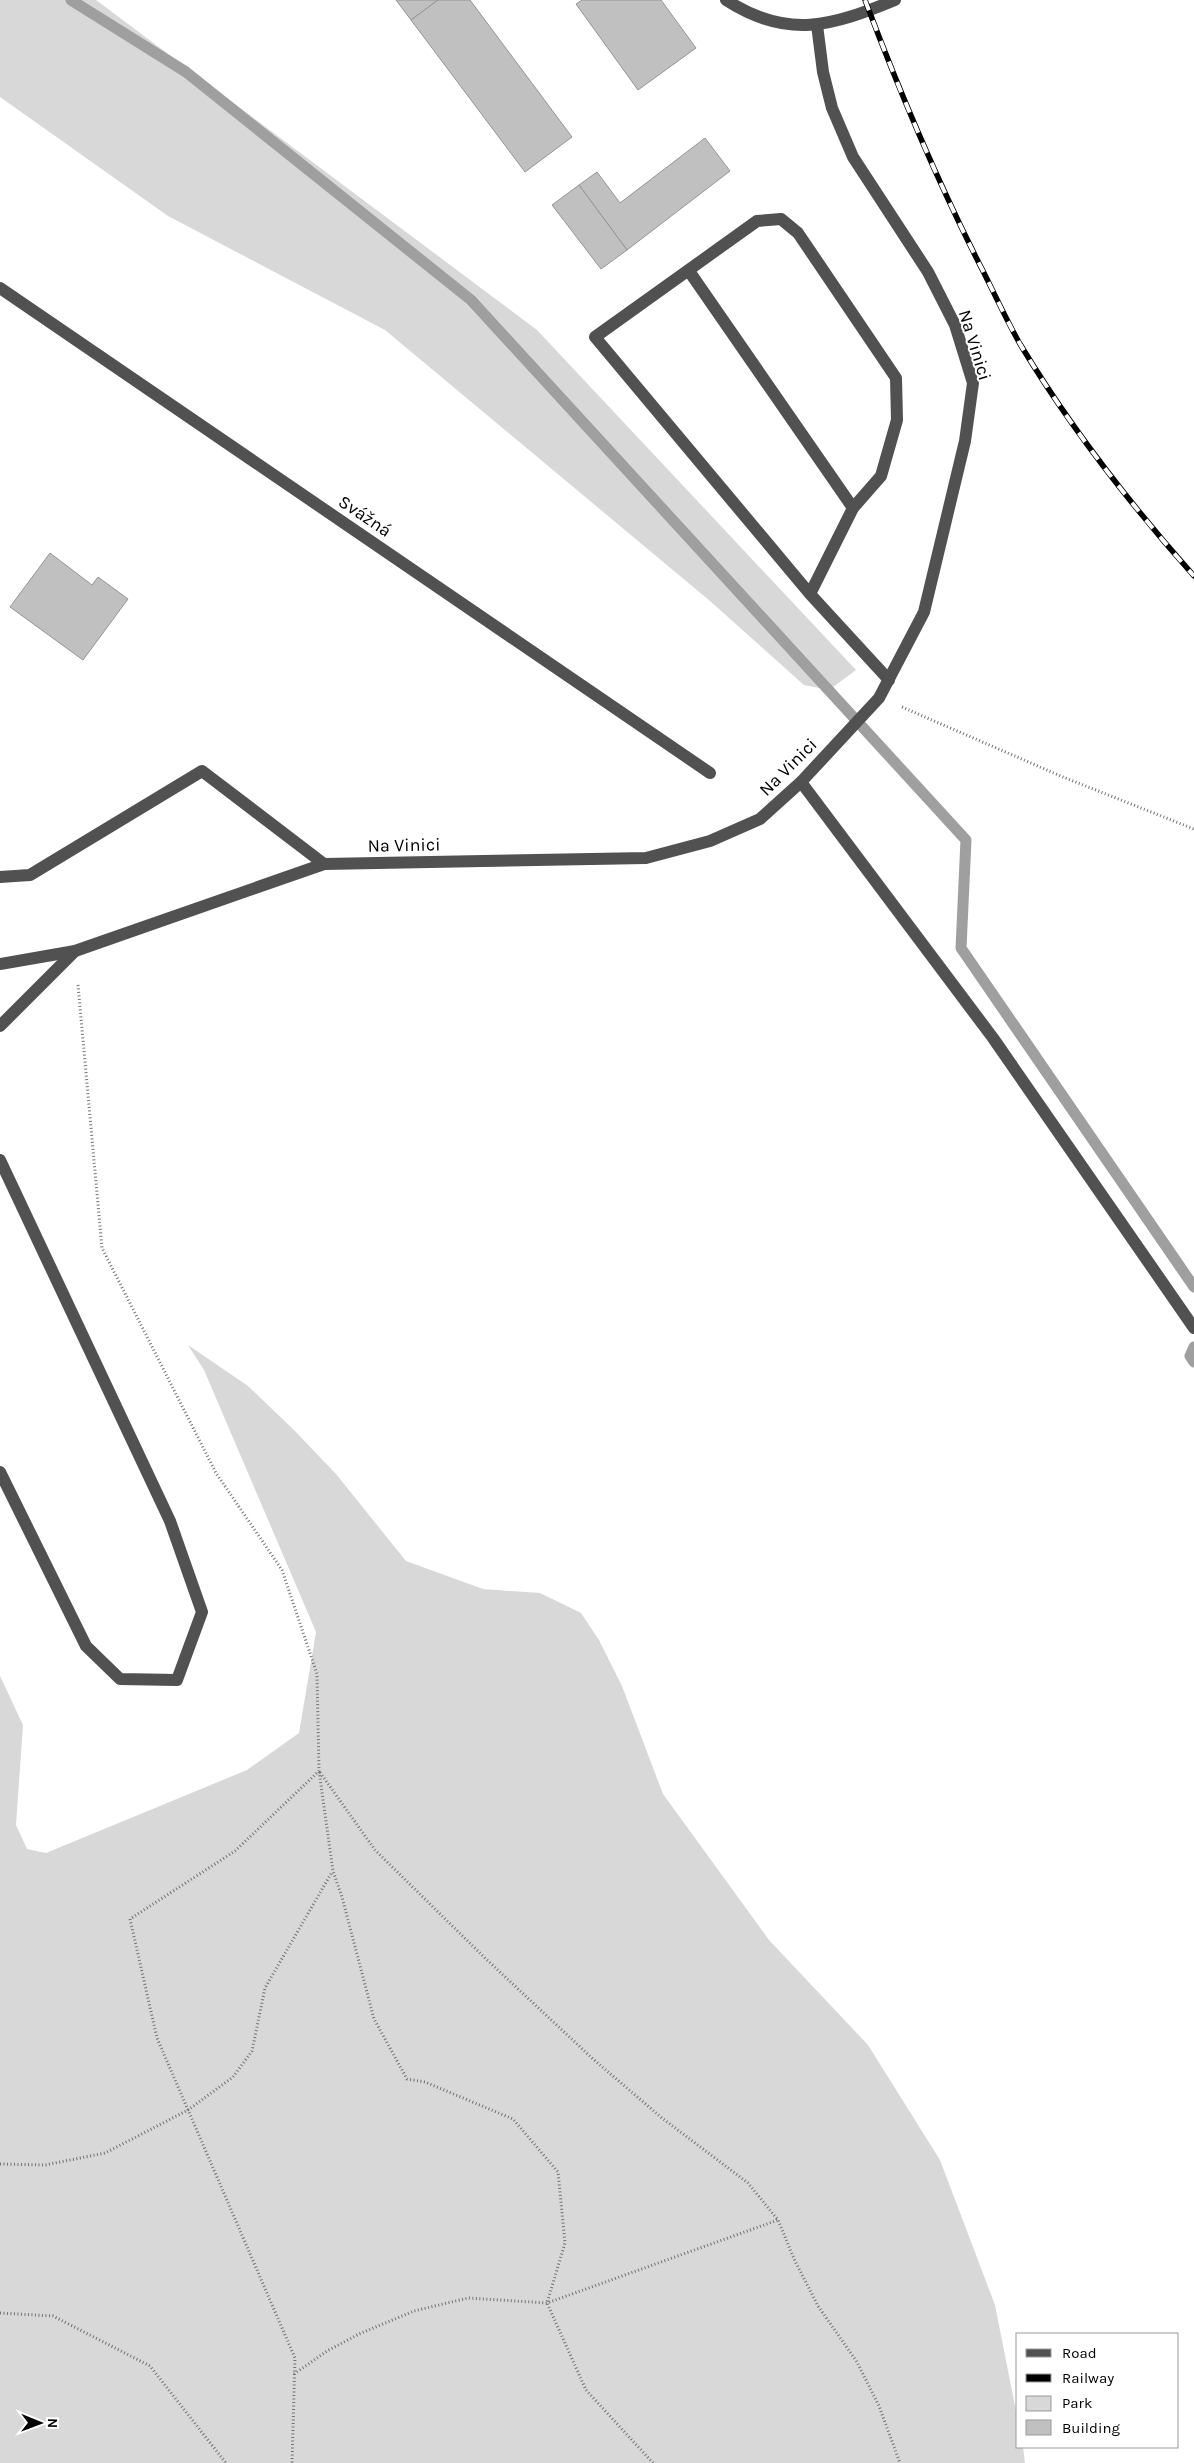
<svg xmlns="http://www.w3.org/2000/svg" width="1194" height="2463" font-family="Karla,sans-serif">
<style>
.green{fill:#d8d8d8}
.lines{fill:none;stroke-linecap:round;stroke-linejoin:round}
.stream{stroke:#9f9f9f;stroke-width:11}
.building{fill:#c0c0c0;stroke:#959595}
.path{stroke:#737373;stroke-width:3;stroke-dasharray:1 2.5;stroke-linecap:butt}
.minor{stroke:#515151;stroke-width:12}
.rail-casing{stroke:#000;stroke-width:5.5}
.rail{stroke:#fff;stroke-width:4;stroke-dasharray:11;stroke-linecap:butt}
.labels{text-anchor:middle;stroke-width:4;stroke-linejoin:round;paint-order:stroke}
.street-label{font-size:18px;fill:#000;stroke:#fff}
</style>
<rect width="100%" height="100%" fill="#fff"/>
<!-- green -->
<g class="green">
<polygon points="0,0 96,0 537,330 856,670 829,690 804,685 710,601 385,330 168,216 0,97"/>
<polygon points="188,1345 248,1386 294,1430 336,1474 406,1561 483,1589 540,1593 581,1613 599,1640 622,1686 663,1794 769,1940 868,2045 940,2160 995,2305 1018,2421 1018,2447 1023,2447 1025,2463 0,2463 0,1676 23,1725 16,1825 27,1849 46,1853 247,1770 299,1733 316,1632 204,1370"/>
</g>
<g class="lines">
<!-- stream -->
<g class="stream">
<polyline points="71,0 186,72 471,300 966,840 961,948 1194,1287"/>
<polyline points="1194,1347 1190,1356 1194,1362"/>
</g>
</g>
<!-- building -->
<g class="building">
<polygon points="396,0 438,0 411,20"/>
<polygon points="438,0 470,0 572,137 525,172 411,20"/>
<polygon points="582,0 661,0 696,48 638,90 576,4"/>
<polygon points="705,138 730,171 627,250 579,185 597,172 620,203"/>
<polygon points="579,185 627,250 601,269 552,205"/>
<polygon points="50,553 92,585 98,577 128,599 83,660 10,607"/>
</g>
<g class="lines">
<!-- path -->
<g class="path">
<polyline points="902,707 1063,777 1194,829"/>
<polyline points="78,985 102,1248 216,1473 282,1570 317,1674 319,1771 235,1851 130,1919 157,2038 295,2358 292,2463"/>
<polyline points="0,2164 45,2165 105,2153 188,2110 233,2077 252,2051 265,1988 332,1872"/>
<polyline points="0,2313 53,2316 150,2366 226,2463"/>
<polyline points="294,2374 327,2351 359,2334 414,2311 468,2298 547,2303 778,2220"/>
<polyline points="653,2463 586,2390 547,2303 565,2243 558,2172 513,2119 425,2082 407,2079 374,2019 342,1897 333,1871 319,1771 375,1850 486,1959 593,2059 662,2118 748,2183 778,2220 795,2261 818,2306 857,2362 879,2406 900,2463"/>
</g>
<!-- minor -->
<g class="minor">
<path d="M726,0C788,40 832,26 895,0"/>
<polyline points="689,271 853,508"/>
<polyline points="0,288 710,773"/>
<polyline points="810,594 853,508 881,476 897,420 896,378 798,233 781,219 757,221 595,337 810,594 889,680"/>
<polyline points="801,782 993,1038 1194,1328"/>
<polyline points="0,877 30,875 202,771 324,864"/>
<polyline points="0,964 75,951 324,864 646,858 710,841 760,819 801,782 879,698 924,612 965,441 973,383 955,325 928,272 853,157 832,108 823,72 817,25"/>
<polyline points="0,1026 75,951"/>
<polyline points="0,1160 170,1521 202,1612 177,1680 120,1679 86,1646 0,1472"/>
</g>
<defs>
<path id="rail" d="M865,0C900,93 939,185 984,273C996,297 1007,321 1020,344C1070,427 1130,504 1194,576"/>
</defs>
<!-- rail casing -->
<use href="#rail" class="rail-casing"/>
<!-- rail -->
<use href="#rail" class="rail"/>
</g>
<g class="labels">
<!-- street labels -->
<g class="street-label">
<text transform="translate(975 345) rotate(73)" y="6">Na Vinici</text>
<text transform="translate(365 516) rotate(34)" y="6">Svážná</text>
<text transform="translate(788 767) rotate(-45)" y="6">Na Vinici</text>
<text transform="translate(404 845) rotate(-1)" y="6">Na Vinici</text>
</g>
</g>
<!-- legend -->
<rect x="1016" y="2333" width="162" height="115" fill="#ffffff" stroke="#999999"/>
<rect x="1026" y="2349" width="25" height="8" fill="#515151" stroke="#999999"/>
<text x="1062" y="2358" font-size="15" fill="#000000">Road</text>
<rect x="1026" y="2374" width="25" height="8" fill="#000000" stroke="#999999"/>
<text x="1062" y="2383" font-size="15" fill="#000000">Railway</text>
<rect x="1026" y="2396" width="25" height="15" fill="#d8d8d8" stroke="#999999"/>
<text x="1062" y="2408" font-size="15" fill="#000000">Park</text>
<rect x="1026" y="2420" width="25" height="15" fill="#c0c0c0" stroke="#999999"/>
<text x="1062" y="2433" font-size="15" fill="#000000">Building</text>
<!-- north arrow -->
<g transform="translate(40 2423) rotate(91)" stroke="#ffffff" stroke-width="4" paint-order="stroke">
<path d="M0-4L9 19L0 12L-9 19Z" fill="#000000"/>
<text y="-8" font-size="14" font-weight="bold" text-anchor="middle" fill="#000000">N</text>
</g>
</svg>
